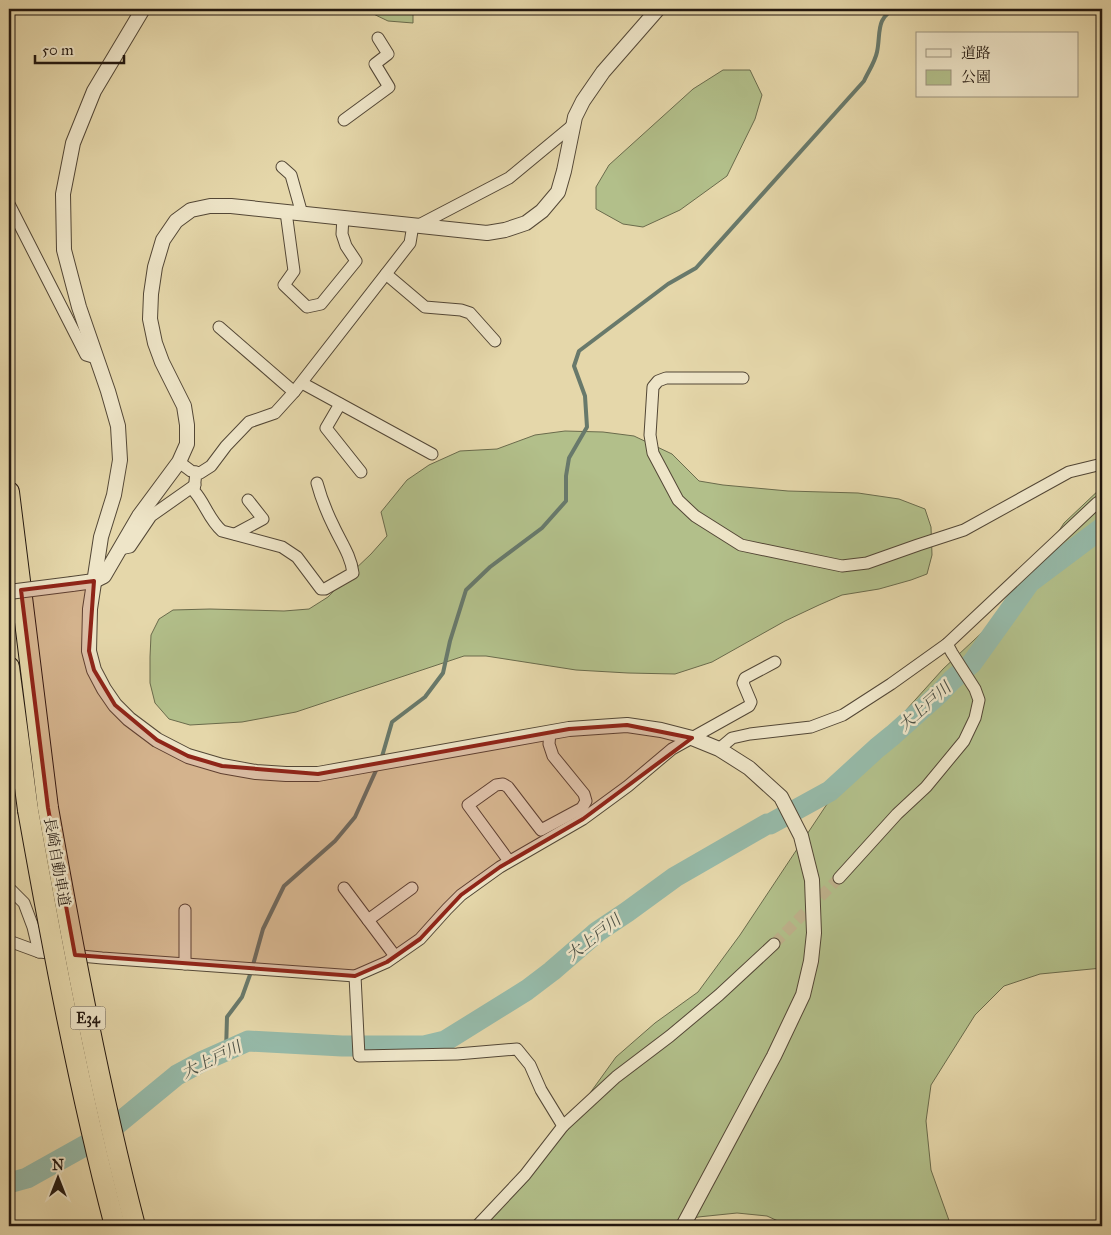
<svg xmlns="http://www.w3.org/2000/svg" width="1111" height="1235" font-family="'IM FELL Great Primer','Noto Serif JP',serif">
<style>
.green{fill:#b2bf8a;stroke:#6a6b4c}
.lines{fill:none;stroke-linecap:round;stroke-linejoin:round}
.stream{stroke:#68796b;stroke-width:4}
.river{stroke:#96baa9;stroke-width:21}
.minor-tunnel{stroke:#beb18b;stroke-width:11;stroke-dasharray:11 5.5;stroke-linecap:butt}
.minor-casing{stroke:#534736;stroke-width:13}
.tertiary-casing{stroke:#534736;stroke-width:16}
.motorway-casing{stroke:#22170f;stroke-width:22}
.minor{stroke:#eee5c8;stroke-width:11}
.tertiary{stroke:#eee5c8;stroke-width:14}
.motorway{stroke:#e5d7aa;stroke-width:20}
.tertiary-bridge-casing{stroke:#534736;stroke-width:16;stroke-linecap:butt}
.motorway-bridge-casing{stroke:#22170f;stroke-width:22;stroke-linecap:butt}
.tertiary-bridge{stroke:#eee5c8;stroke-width:14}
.motorway-bridge{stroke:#e5d7aa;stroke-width:20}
.marked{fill:#8f2418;fill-opacity:0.2;stroke:#8f2418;stroke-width:4;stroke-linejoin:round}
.labels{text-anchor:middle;stroke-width:5;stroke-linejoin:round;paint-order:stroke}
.shield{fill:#eee5c8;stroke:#5f5546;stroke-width:1}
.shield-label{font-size:14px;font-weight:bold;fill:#22170f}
.street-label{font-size:15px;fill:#22170f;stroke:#eee5c8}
.water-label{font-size:16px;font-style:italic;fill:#4b5045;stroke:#eee5c8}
</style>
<rect width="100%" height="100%" fill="#e5d7aa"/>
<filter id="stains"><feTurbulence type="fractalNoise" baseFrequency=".004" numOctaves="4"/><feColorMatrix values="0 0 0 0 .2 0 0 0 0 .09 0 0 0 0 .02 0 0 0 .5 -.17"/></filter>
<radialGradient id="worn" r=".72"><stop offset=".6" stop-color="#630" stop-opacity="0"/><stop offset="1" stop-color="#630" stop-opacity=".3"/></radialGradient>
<!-- green -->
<g class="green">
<polygon points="363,9 413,9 413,23 388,21"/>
<polygon points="723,70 750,70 762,95 755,119 727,176 680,210 643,227 623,224 596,209 596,187 609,165 693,89"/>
<polygon points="565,431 603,432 634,436 672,454 699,481 723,485 788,491 858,493 899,499 925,509 931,527 932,555 927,574 911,580 879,589 842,595 819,605 785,621 712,662 675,674 628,673 576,670 486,656 464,656 296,712 242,722 190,725 169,719 155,703 150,683 150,657 151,635 159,619 173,610 210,609 284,611 309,609 328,597 351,573 371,554 387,536 381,512 407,480 429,465 460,451 497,449 535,435"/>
<polygon points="1102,487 1102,968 1040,974 1004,986 975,1015 931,1085 926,1121 931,1170 951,1226 789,1226 767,1216 737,1213 698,1217 672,1226 475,1226 492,1215 523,1186 616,1057 655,1023 698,992 740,935 843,780 943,669 1003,613 1033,571 1064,523"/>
</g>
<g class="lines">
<!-- stream -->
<g class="stream">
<path d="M381,760L392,722L425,697L443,673L450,641L466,590L490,567L542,528L566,501V476L569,458L587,427L585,396L574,366L579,351L668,284L696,268L864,81C868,72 875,62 877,52C881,34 875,17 896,9"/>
<polyline points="226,1051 227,1017 242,997 251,972 263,929 284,886 335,841 355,817 378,766"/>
</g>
<!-- river -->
<polyline class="river" points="9,1183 27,1178 104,1135 177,1075 203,1061 248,1041 342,1046 424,1046 445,1041 527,990 552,971 597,932 627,912 675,877 767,824 770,824 830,791 877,748 893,735 940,693 952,680 972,663 1030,582 1102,528"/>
<!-- minor-tunnel -->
<polyline class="minor-tunnel" points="774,944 839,878"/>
<defs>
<g id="minor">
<polyline points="344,120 389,87 375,64 388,54 378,38"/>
<polyline points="282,167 291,175 302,214"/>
<polyline points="9,204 86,355 96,358"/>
<polyline points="286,212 294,271 284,285 307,307 321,304 356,261 346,246 342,234 343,217"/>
<polyline points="419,225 509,178 573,125"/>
<polyline points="386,274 425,307 461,310 470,313 495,341"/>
<polyline points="219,327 294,392"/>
<polyline points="743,378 666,378 658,381 653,387 650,435 653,453 678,500 695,516 741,545 842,566 867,563 918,545 964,530 1069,472 1102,464"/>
<polyline points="302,383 432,454"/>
<polyline points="340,404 326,428 361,472"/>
<polyline points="179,462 191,471 200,473 211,466 226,446 249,422 275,413 294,392 410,243 413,225"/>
<path d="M196,472L194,491C205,503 209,520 222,531L282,547L297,557L321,589H325L353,573C351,556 341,542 334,527C327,513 321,498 317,483"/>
<polyline points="235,534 263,519 248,500"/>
<polyline points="120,549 130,547 151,516 195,485"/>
<polyline points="719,749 732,738 750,734 811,727 843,715 891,684 947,644 1097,503 1102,500"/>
<polyline points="509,861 468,805 496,785 503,784 508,787 541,830 582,808 586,801 584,794 553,756 549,744 550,732"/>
<polyline points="839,878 897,814 926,787 964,741 975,718 979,700 975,689 952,653 947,644"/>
<polyline points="9,888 24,903 33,927 39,952"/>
<polyline points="344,888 395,956"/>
<polyline points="368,920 412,888"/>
<polyline points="9,941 39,952 102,958 355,976 387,962 420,939 447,909 461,895 500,867 583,819 628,786 672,749 749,706 751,702 743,683 745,678 775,662"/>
<polyline points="185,964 185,910"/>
<polyline points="355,976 359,1056 457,1054 517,1049 530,1065 541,1090 563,1126"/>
<polyline points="477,1226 525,1175 563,1126 616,1077 670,1036 719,995 774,944"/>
</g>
<g id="tertiary">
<polyline points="143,9 94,91 73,143 63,194 64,250 79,307 108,391 118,426 120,460 114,495 101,537 90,609 89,651 94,670 104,689 115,705 129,719 157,740 188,756 222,766 256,772 286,774 318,774 569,729 627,725 661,730 692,738 719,749 749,768 781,797 801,836 812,880 814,933 811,961 803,995 774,1056 683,1226"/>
<polyline points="72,584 94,581 104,576 139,516 179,462 187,444 187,425 184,406 162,362 155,343 150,319 151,294 155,267 163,240 176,221 191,210 210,206 231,206 487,233 505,230 526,223 542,211 558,192 564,171 575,117 583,101 603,72 658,9"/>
</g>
<g id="motorway">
<polyline points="9,492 48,808"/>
<polyline points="9,667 28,810"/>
</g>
</defs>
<!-- minor casing -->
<use href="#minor" class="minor-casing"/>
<!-- tertiary casing -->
<use href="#tertiary" class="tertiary-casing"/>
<!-- motorway casing -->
<use href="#motorway" class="motorway-casing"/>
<!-- minor -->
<use href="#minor" class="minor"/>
<!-- tertiary -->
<use href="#tertiary" class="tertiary"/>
<!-- motorway -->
<use href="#motorway" class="motorway"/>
<defs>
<polyline id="tertiary-bridge" points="9,592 72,584"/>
<g id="motorway-bridge">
<path d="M48,808C73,948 99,1088 135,1226"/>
<path d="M28,810C53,950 79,1089 115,1226"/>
</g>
</defs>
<!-- tertiary-bridge casing -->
<use href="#tertiary-bridge" class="tertiary-bridge-casing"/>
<!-- motorway-bridge casing -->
<use href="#motorway-bridge" class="motorway-bridge-casing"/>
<!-- tertiary-bridge -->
<use href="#tertiary-bridge" class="tertiary-bridge"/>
<!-- motorway-bridge -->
<use href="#motorway-bridge" class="motorway-bridge"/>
</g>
<!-- marked area -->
<path class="marked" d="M94,581L89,651L94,670L115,705L157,740L188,756L222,766L318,774L569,729L627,725L692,738L583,819L500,867L461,895L420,939L387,962L355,976L75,955L48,808L21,590Z"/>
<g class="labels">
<!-- shield labels -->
<rect class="shield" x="70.5" y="1006.5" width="35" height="23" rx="4"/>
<g class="shield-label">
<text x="88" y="1023">E34</text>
</g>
<!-- street labels -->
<g class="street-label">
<text transform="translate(57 862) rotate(80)" y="5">長崎自動車道</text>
</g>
<!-- water labels -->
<g class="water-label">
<text transform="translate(924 706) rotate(-42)" y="6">大上戸川</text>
<text transform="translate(593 937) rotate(-38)" y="6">大上戸川</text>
<text transform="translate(211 1059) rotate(-26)" y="6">大上戸川</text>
</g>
</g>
<!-- margin -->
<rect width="1111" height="1235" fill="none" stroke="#e5d7aa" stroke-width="30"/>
<rect x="10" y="10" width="1091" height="1215" fill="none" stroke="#22170f" stroke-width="2.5"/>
<rect x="15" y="15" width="1081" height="1205" fill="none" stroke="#22170f"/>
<!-- legend -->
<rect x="916" y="32" width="162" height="65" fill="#eee5c8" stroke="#9c937e"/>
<rect x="926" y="49" width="25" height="8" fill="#eee5c8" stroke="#9c937e"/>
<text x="961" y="58" font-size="15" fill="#22170f">道路</text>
<rect x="926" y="70" width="25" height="15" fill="#b2bf8a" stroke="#9c937e"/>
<text x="961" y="82" font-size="15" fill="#22170f">公園</text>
<!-- north arrow -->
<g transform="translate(58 1178)" stroke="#eee5c8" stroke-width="4" paint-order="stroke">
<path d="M0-4L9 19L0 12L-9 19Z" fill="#22170f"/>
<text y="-8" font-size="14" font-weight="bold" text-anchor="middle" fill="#22170f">N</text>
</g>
<!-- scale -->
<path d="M35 55v8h89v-8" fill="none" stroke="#22170f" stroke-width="2.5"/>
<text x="42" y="55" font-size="15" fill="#22170f" stroke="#eee5c8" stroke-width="4" paint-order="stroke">50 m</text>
<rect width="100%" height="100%" filter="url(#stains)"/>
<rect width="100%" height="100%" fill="url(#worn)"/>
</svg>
